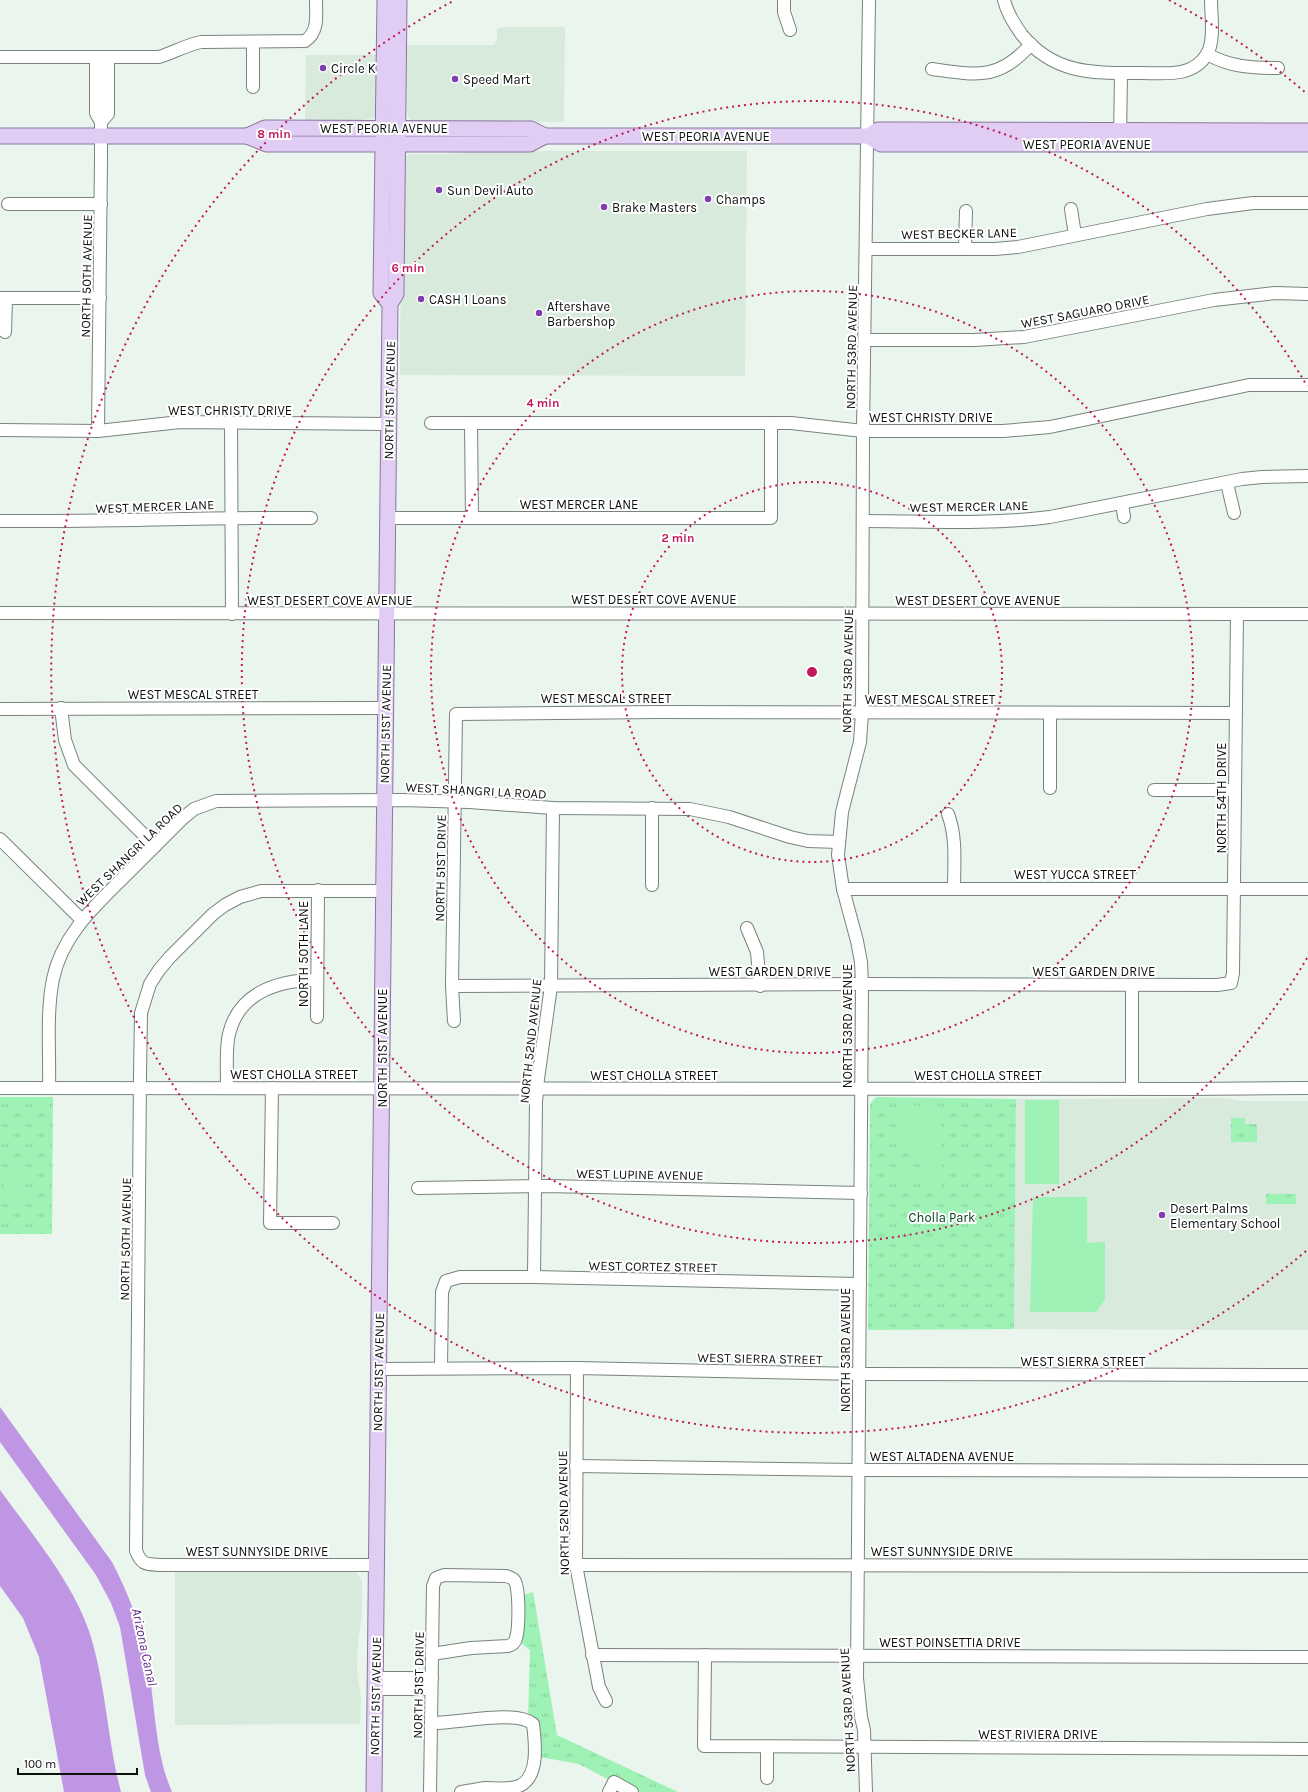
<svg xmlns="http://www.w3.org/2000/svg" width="1308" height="1792" font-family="Karla,sans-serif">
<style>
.built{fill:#d8eadc}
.grass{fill:url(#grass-tufts)}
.pitch{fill:#9ff2b5}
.water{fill:#bf96e4}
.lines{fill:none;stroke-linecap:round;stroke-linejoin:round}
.minor-casing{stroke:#79837b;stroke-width:14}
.major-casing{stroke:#8a769f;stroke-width:17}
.minor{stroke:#fff;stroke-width:12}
.major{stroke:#e1cdf4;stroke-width:15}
.ring{fill:none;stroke:#c2185b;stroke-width:2;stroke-dasharray:2 4}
.poi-dot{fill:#803db1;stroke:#fff;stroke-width:1.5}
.labels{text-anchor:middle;stroke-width:4;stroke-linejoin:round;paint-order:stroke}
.poi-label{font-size:13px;fill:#0d110e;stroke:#fff;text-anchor:start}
.street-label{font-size:13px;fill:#0d110e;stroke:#fff}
.park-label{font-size:13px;fill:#00411c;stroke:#fff}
.water-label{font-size:14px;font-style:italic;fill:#632f8a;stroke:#fff}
.centre{fill:#c2185b;stroke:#fff;stroke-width:2}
.ring-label{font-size:12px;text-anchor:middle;font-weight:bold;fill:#c2185b;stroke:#fff;stroke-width:4;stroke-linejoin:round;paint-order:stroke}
</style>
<defs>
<pattern id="grass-tufts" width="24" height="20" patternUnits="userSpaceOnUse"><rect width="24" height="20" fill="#9ff2b5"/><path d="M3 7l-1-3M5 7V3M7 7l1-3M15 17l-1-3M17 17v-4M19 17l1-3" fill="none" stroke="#88ce9a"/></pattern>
</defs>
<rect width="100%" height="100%" fill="#eaf6ed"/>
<!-- built -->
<g class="built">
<polygon points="504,27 565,27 564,122 411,120 408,116 407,111 407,64 403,45 494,45 497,39 497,29"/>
<polygon points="306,55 376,55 376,114 373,118 360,120 305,120"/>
<polygon points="468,151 747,151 745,376 400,375 401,167 403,159 409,154 448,154"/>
<polygon points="1225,1098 1244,1101 1308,1101 1308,1330 1014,1329 1016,1099"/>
<polygon points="175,1570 354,1571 357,1573 362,1580 362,1616 358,1641 357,1671 361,1697 360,1724 175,1725"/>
</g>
<!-- grass -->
<g class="grass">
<polygon points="0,1097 53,1097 52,1234 0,1234"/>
<polygon points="878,1097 1016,1099 1014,1329 868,1330 870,1104 875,1098"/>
<polygon points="1231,1118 1245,1118 1245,1124 1257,1124 1257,1142 1231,1142"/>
<rect x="1266" y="1194" width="30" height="10"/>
<polygon points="533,1592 557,1735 678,1792 632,1792 579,1764 534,1756 528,1719 530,1650 516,1639 518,1597"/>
</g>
<!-- pitch -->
<g class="pitch">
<rect x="1025" y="1100" width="34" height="84"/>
<rect x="896" y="1106" width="45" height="43"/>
<polygon points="920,1153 942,1153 941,1190 920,1189"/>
<rect x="956" y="1154" width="16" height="29"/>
<polygon points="900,1165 913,1165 912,1189 900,1189"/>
<rect x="4" y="1170" width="18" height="30"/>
<polygon points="1033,1197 1087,1197 1087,1243 1105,1242 1105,1300 1096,1312 1030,1312"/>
</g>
<!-- water -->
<g class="water">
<path d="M0,1407L112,1562C128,1593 140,1623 147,1657C155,1700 154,1751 172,1792H151L145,1775L120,1627L111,1603L96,1575L0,1442Z"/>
<path d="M0,1490C31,1533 72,1581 89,1631C106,1683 107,1739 121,1792H64L39,1657L23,1618L0,1586Z"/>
</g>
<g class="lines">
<defs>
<g id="minor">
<polyline points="784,0 784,12 790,30"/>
<path d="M1004,0C1007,13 1014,24 1022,35C1055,75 1094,73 1141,73C1164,73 1193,78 1207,54C1215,41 1211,15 1211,0"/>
<polyline points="253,42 253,87"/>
<path d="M1207,54C1230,67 1252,68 1278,68"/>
<path d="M0,57H159C173,53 186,45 201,42L305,41C319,32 316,15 316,0"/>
<polyline points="96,57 96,113 101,122 101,158 98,431"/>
<path d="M932,69C976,75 999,81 1031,44"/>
<polyline points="101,122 108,114 108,57"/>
<polyline points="1120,140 1121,73"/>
<polyline points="8,204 101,204"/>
<polyline points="1071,209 1075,235"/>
<polyline points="866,249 995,249 1018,247 1207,209 1253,203 1308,203"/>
<polyline points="965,249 966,211"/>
<polyline points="0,298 100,298"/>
<polyline points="5,332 6,298"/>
<polyline points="865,340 974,340 1024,337 1214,300 1275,293 1308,294"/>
<polyline points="431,423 791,423 863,431 1003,431 1050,427 1249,385 1308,385"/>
<polyline points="471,423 472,518"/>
<polyline points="231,424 232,614"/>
<polyline points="0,430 98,431 180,422 388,424"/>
<polyline points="1227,483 1234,513"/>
<polyline points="1122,503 1124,517"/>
<polyline points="387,518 771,518 771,423"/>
<path d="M0,521C104,522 207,517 311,518"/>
<path d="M863,521C925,521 988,525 1050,517L1242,479L1262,477L1308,476"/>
<polyline points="0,613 1308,614"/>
<polyline points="61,708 65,740 74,765 155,846"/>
<polyline points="0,709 385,708"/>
<polyline points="1050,788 1050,713"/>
<polyline points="1154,790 1235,790"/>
<path d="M948,814C957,838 954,863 954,888"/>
<polyline points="0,839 82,920"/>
<polyline points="652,885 652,808"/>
<polyline points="843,889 1308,889"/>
<polyline points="747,928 757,952 760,986"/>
<polyline points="1132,985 1132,1089"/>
<polyline points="452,986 862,984 1217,985 1231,983 1233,973 1237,614"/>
<polyline points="317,1017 318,890"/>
<polyline points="454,1021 452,986 456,714 658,712 1236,713"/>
<polyline points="0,1088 1190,1089 1308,1088"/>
<path d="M49,1088C50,1052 46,1014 53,979C62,935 95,906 125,876C144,857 163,838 183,818L194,809L216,801L402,800L469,802L553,808L690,809L729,817L790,837L808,841L839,842"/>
<path d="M227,1088C227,1072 226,1055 228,1039C236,993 277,980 317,980"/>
<polyline points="272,1088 270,1223 333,1223"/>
<polyline points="418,1188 546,1186 861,1193"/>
<polyline points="534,1277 536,1102 538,1079 551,986 553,808"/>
<polyline points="441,1368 442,1292 446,1281 460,1277 534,1277 860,1284"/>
<polyline points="577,1368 576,1565 599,1687 606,1701"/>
<polyline points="379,1369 577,1368 859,1374 1308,1375"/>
<polyline points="576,1466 858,1470 1308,1471"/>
<path d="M376,1565H162C147,1564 142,1566 136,1551L140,1076L141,1013L150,984L159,970L170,957L213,914L225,905L240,897L261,891H383"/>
<polyline points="576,1565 1308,1566"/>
<polyline points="592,1655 1308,1657"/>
<polyline points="705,1655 704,1746 1308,1749"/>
<polyline points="375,1678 432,1678"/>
<polyline points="375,1689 431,1689"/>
<path d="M431,1723C456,1724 515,1709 533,1724C535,1741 540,1777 519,1786C509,1790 496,1788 486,1788C477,1789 469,1791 461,1792"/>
<polyline points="767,1778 767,1747"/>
<path d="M430,1792L433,1586L436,1578L444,1575L506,1576C509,1577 513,1578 514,1580C520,1586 519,1629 516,1638C515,1643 512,1645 508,1646L471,1648L432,1654"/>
<polyline points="609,1792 614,1782 632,1792"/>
<polyline points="866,1792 864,1730 861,1717 857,1678 862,984 861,962 857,941 843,889 838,855 842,812 860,742 862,713 863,431 869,0"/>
</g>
<g id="major">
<polyline points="385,0 381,293 390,304"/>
<polyline points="0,136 247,136 267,144 530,144 545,136"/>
<polyline points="247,136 265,128 531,129 545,136 868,136 878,130 1308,131"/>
<polyline points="868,136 881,144 1308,144"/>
<polyline points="374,1792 390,304 396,294 399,0"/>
</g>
</defs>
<!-- minor casing -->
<use href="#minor" class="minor-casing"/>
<!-- major casing -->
<use href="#major" class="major-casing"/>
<!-- minor -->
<use href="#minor" class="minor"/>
<!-- major -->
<use href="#major" class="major"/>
</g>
<!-- distance rings -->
<g class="ring">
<circle cx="812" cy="672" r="190"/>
<circle cx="812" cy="672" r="381"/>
<path d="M1307 958A571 571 0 1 1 1307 386"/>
<path d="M1306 1251A761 761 0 1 1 455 0M1169 0A761 761 0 0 1 1306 93"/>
</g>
<!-- markers -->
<g class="poi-dot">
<circle cx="323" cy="68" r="4"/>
<circle cx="455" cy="79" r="4"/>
<circle cx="439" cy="190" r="4"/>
<circle cx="708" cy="199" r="4"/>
<circle cx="604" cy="207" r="4"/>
<circle cx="421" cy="299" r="4"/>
<circle cx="539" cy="313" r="4"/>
<circle cx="1162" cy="1215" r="4"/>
</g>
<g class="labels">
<!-- poi labels -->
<g class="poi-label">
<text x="331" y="73">Circle K</text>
<text x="463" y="84">Speed Mart</text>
<text x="447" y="195">Sun Devil Auto</text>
<text x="716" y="204">Champs</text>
<text x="612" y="212">Brake Masters</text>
<text x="429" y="304">CASH 1 Loans</text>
<text x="547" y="311">Aftershave<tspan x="547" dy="15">Barbershop</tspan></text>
<text x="1170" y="1213">Desert Palms<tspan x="1170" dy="15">Elementary School</tspan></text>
</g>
<!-- street labels -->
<g class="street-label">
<text x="384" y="133">WEST PEORIA AVENUE</text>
<text x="706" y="141">WEST PEORIA AVENUE</text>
<text x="1087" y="149">WEST PEORIA AVENUE</text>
<text transform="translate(959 233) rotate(-1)" y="5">WEST BECKER LANE</text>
<text transform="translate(86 276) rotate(-89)" y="5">NORTH 50TH AVENUE</text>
<text transform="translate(1085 311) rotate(-11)" y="5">WEST SAGUARO DRIVE</text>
<text transform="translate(851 347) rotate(-89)" y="5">NORTH 53RD AVENUE</text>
<text transform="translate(389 400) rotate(-89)" y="5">NORTH 51ST AVENUE</text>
<text x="230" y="415">WEST CHRISTY DRIVE</text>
<text x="931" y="422">WEST CHRISTY DRIVE</text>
<text x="579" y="509">WEST MERCER LANE</text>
<text transform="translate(155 506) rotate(-2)" y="5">WEST MERCER LANE</text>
<text transform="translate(969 506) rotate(-1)" y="5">WEST MERCER LANE</text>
<text x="654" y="604">WEST DESERT COVE AVENUE</text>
<text x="330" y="605">WEST DESERT COVE AVENUE</text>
<text x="978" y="605">WEST DESERT COVE AVENUE</text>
<text transform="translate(847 671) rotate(-89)" y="5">NORTH 53RD AVENUE</text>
<text x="193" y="699">WEST MESCAL STREET</text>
<text x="606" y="703">WEST MESCAL STREET</text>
<text x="930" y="704">WEST MESCAL STREET</text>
<text transform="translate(385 724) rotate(-89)" y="5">NORTH 51ST AVENUE</text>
<text transform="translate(476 790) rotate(3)" y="5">WEST SHANGRI LA ROAD</text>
<text transform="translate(1221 798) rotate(-90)" y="5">NORTH 54TH DRIVE</text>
<text transform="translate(129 854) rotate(-44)" y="5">WEST SHANGRI LA ROAD</text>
<text transform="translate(440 868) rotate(-89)" y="5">NORTH 51ST DRIVE</text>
<text x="1075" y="879">WEST YUCCA STREET</text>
<text transform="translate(303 954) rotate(-90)" y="5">NORTH 50TH LANE</text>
<text x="770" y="976">WEST GARDEN DRIVE</text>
<text x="1094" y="976">WEST GARDEN DRIVE</text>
<text transform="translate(847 1026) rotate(-90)" y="5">NORTH 53RD AVENUE</text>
<text transform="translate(530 1041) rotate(-84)" y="5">NORTH 52ND AVENUE</text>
<text transform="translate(382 1048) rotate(-90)" y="5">NORTH 51ST AVENUE</text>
<text x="294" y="1079">WEST CHOLLA STREET</text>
<text x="654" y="1080">WEST CHOLLA STREET</text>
<text x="978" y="1080">WEST CHOLLA STREET</text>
<text transform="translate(640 1174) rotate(1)" y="5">WEST LUPINE AVENUE</text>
<text transform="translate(125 1239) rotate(-89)" y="5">NORTH 50TH AVENUE</text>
<text transform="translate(653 1266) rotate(1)" y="5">WEST CORTEZ STREET</text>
<text transform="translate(845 1350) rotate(-90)" y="5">NORTH 53RD AVENUE</text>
<text transform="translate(760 1358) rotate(1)" y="5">WEST SIERRA STREET</text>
<text x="1083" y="1366">WEST SIERRA STREET</text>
<text transform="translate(378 1372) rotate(-89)" y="5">NORTH 51ST AVENUE</text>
<text x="942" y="1461">WEST ALTADENA AVENUE</text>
<text transform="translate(563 1513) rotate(-91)" y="5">NORTH 52ND AVENUE</text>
<text x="257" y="1556">WEST SUNNYSIDE DRIVE</text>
<text x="942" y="1556">WEST SUNNYSIDE DRIVE</text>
<text x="950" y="1647">WEST POINSETTIA DRIVE</text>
<text transform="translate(418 1685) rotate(-89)" y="5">NORTH 51ST DRIVE</text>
<text transform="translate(375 1696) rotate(-89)" y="5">NORTH 51ST AVENUE</text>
<text transform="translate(847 1710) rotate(-93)" y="5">NORTH 53RD AVENUE</text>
<text x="1038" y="1739">WEST RIVIERA DRIVE</text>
</g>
<!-- park labels -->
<g class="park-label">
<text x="942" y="1222">Cholla Park</text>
</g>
<!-- water labels -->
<g class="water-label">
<text transform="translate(145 1647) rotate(78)" y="5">Arizona Canal</text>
</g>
</g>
<circle cx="812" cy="672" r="6" class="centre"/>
<g class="ring-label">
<text x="274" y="138">8 min</text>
<text x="408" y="272">6 min</text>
<text x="543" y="407">4 min</text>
<text x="678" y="542">2 min</text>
</g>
<!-- scale -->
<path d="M18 1768v6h119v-6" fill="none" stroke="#0d110e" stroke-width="2"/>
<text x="24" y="1768" font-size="12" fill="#0d110e" stroke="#ffffff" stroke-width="3" paint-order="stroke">100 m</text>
</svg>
